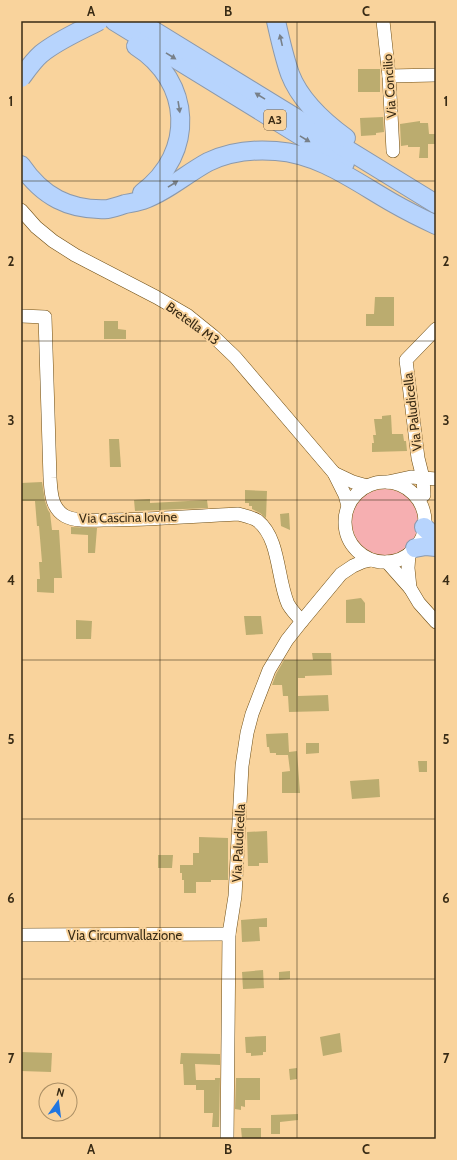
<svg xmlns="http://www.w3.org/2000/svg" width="457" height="1160" font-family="Cabin,sans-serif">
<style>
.green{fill:#f6afb1}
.building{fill:#bbac6f}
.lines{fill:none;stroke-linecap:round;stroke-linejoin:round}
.minor-casing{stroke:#6c4c13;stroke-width:14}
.highway-casing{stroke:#8b99ac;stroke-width:20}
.minor{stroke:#fff;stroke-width:13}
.highway{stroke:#b7d4fd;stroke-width:18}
.highway-bridge-casing{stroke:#8b99ac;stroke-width:20;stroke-linecap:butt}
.highway-bridge{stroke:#b7d4fd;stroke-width:18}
.oneway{fill:#788089}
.grid{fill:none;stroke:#392b15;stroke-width:1;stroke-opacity:0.55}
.labels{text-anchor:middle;stroke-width:4;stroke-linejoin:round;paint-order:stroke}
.shield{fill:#f9d39c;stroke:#735d3e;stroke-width:1}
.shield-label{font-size:12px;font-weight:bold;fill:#392b15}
.street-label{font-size:13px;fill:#392b15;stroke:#f9d39c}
.neatline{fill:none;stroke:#392b15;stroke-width:1.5}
.grid-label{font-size:13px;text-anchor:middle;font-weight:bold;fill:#392b15}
</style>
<rect width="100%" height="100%" fill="#f9d39c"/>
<!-- green -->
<circle class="green" cx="385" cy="522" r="33"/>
<!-- building -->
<g class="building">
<rect x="358" y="69" width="22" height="23"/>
<polygon points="383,117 384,132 376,133 376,135 361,136 360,118"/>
<polygon points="420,121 420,123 428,123 429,134 436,134 436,144 428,144 428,158 419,158 420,147 408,147 408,145 401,146 400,124"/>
<polygon points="375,297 394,297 394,326 366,326 366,314 374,314"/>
<polygon points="104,321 118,321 118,329 126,330 126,339 104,339"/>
<polygon points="391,415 392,434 403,434 404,441 406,441 407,451 372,452 372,443 374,443 373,435 376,435 374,419 382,419 382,416"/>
<polygon points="109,439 119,439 121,467 110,467"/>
<polygon points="42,482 45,501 48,510 50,513 52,530 59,530 62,578 54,578 54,593 37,592 37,579 40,579 39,562 42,562 39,526 37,526 35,501 21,501 21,483"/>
<polygon points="245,490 267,491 266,518 260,513 252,509 252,506 249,506 249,503 245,503"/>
<polygon points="150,499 150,503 207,500 208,508 135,511 134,500"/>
<polygon points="289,513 290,530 281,526 280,514"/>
<polygon points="71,527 97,528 95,553 88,553 88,535 71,534"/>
<polygon points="361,598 365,603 365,623 346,623 346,600"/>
<polygon points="244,616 261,616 263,634 246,635"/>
<polygon points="76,620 92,621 91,639 76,639"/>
<polygon points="312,653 331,653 332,675 305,676 305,678 298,678 298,696 328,695 329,711 289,712 288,696 283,696 282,685 272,685 276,674 284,660 313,660"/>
<polygon points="288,733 289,752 297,751 300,793 282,793 282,772 290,771 288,755 276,755 276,753 270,753 269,747 267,747 266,734"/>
<polygon points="306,743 319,743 319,753 306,754"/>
<polygon points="418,761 427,761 427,772 419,772"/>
<polygon points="379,779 380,797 352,799 350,781"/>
<polygon points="267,831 268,863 259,863 259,866 248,866 247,832"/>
<polygon points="199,837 228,838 228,880 211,880 211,882 196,882 196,893 184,893 184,880 182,880 182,873 180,873 180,865 193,865 193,853 199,853"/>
<polygon points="158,855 173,855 172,868 158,868"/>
<polygon points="267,918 267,927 259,927 260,941 242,942 241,920"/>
<polygon points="263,970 264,988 243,989 242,972"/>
<polygon points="290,971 290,979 279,980 279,972"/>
<polygon points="340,1033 342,1052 323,1056 320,1037"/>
<polygon points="266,1036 266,1052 263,1052 263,1055 251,1056 251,1053 246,1053 245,1037"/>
<polygon points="21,1052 52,1053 51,1072 21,1071"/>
<polygon points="181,1053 220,1054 220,1065 195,1064 196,1080 215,1080 215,1078 220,1078 219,1127 212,1127 213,1113 204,1113 204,1090 196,1090 196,1085 184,1085 183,1064 180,1064"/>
<polygon points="297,1068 297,1079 290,1080 289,1069"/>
<polygon points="236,1078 260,1078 260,1100 245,1100 245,1107 241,1106 241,1110 235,1109"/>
<polygon points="298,1114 298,1120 280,1122 280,1134 271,1134 271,1115"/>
<polygon points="241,1128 261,1128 261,1139 242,1139"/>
</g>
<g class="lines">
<defs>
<g id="minor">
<polyline points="383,21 389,76 393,151"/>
<polyline points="389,76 436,75"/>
<polyline points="21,210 36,227 53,241 75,255 156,297 187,315 213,336 235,357 334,473 345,495 348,506"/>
<path d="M21,316L45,317L50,478C51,492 51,508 65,516C76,522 92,520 104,520C148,520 193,516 238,514C245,516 252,517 258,521C280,539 277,579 288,604C292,611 296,615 302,621"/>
<polyline points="334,473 353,482 367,486"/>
<polyline points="388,482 411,477 436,479"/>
<circle cx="385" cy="522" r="40"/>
<polyline points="424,495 423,478 418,458 406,360 436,329"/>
<polyline points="409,554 408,568 410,588"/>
<polyline points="387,562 410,588 419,603 436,622"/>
<polyline points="21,935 229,934"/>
<polyline points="227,1139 229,934 235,896 242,766 247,733 252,714 269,670 287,640 302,621 341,574 353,566 362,562 371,560"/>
</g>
<g id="highway">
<polyline points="114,21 345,163"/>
<polyline points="138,21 436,204"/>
<path d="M276,21C280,39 284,57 290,74C300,100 324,122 346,138"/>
<path d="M136,46C192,81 196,153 142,193"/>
<path d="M21,165C42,196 69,211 108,209C113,208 119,206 125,204C131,203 137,202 143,200C166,192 186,174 208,162C229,152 252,149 276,151C320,154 356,182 393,203C407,211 421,218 436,225"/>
<polyline points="424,527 436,538"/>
<polyline points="415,548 426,546 436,547"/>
</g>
</defs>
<!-- minor casing -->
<use href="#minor" class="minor-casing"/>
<!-- highway casing -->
<use href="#highway" class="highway-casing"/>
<!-- minor -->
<use href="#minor" class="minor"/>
<!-- highway -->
<use href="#highway" class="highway"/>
<defs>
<path id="highway-bridge" d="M21,78C27,70 33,61 41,54C58,40 80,31 99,21"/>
</defs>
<!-- highway-bridge casing -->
<use href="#highway-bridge" class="highway-bridge-casing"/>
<!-- highway-bridge -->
<use href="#highway-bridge" class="highway-bridge"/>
</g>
<!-- one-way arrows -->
<defs><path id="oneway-solid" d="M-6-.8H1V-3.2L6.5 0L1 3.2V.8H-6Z"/></defs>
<g class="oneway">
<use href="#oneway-solid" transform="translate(281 40) rotate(-103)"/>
<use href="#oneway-solid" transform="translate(171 56) rotate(32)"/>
<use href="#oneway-solid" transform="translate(260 96) rotate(-148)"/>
<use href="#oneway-solid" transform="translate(179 107) rotate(81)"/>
<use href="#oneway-solid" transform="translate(305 139) rotate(31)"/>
<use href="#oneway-solid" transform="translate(173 184) rotate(-32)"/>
</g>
<!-- grid -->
<path class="grid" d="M160,21V1139M297,21V1139M21,181H436M21,341H436M21,500H436M21,660H436M21,819H436M21,979H436"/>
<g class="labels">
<!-- shield labels -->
<rect class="shield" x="264" y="110" width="22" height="20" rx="3"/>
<g class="shield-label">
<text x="275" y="124">A3</text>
</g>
<!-- street labels -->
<g class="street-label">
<text transform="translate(389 86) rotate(-94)" y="5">Via Concilio</text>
<text transform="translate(193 323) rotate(36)" y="5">Bretella M3</text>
<text transform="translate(412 412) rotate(-97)" y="5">Via Paludicella</text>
<text transform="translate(128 517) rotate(-1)" y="5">Via Cascina Iovine</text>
<text transform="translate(238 843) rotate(-87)" y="5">Via Paludicella</text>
<text x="125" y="940">Via Circumvallazione</text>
</g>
</g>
<!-- border -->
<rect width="457" height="1160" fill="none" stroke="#f9d39c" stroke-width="44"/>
<!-- north arrow -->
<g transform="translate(58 1102) rotate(14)"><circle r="19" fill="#f9d39c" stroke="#ac9066"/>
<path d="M0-3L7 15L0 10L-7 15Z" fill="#2176e0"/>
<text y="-6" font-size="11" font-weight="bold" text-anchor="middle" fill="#392b15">N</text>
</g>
<rect x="22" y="22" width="413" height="1116" class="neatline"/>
<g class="grid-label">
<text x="91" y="16">A</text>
<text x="228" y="16">B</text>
<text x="366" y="16">C</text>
<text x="11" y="106">1</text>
<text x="446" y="106">1</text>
<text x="11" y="266">2</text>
<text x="446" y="266">2</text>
<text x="11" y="425">3</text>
<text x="446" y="425">3</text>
<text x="11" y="585">4</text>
<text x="446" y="585">4</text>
<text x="11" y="744">5</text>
<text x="446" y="744">5</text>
<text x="11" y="903">6</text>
<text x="446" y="903">6</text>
<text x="11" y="1063">7</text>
<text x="446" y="1063">7</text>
<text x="91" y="1154">A</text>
<text x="228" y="1154">B</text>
<text x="366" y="1154">C</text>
</g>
</svg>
